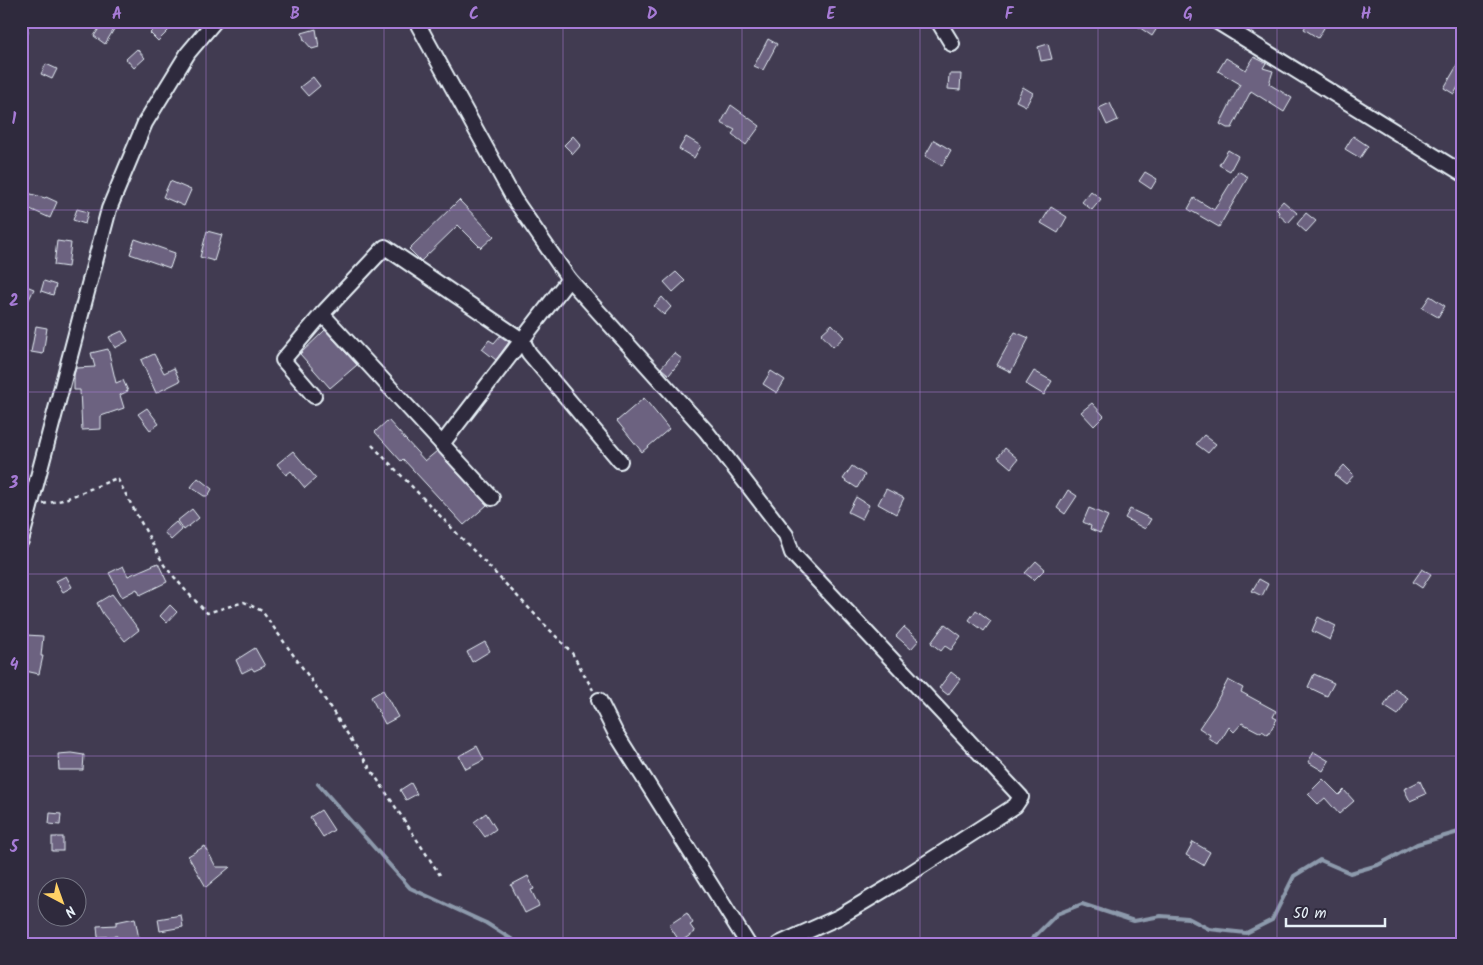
<svg xmlns="http://www.w3.org/2000/svg" width="1483" height="965" font-family="Kalam,sans-serif">
<style>
.lines{fill:none;stroke-linecap:round;stroke-linejoin:round}
.stream{stroke:#8d9aac;stroke-width:4}
.building{fill:#6c6280;stroke:#e8f1f8}
.minor-casing{stroke:#e8f1f8;stroke-width:18}
.path{stroke:#e8f1f8;stroke-width:2.5;stroke-dasharray:4 4;stroke-linecap:butt}
.minor{stroke:#2f2a3d;stroke-width:14}
.grid{fill:none;stroke:#a77bd6;stroke-width:1;stroke-opacity:0.55}
.neatline{fill:none;stroke:#a77bd6;stroke-width:2}
.grid-label{font-size:16px;text-anchor:middle;font-weight:bold;fill:#a77bd6}
</style>
<rect width="100%" height="100%" fill="#413b51"/>
<filter id="ink" filterUnits="userSpaceOnUse"><feTurbulence type="fractalNoise" baseFrequency=".02" numOctaves="2"/><feDisplacementMap in="SourceGraphic" scale="10" xChannelSelector="R" yChannelSelector="G"/><feConvolveMatrix kernelMatrix="1 2 1 2 8 2 1 2 1" color-interpolation-filters="sRGB"/></filter>
<g filter="url(#ink)">
<g class="lines">
<!-- stream -->
<g class="stream">
<polyline points="318,784 410,888 486,923 519,944"/>
<polyline points="1027,944 1057,914 1082,904 1134,921 1161,916 1188,918 1209,929 1246,933 1272,920 1294,876 1320,860 1350,873 1378,865 1417,844 1462,831"/>
</g>
</g>
<!-- building -->
<g class="building">
<polygon points="104,21 119,21 105,44 94,36"/>
<polygon points="162,21 170,29 158,41 150,33"/>
<polygon points="1130,21 1153,21 1159,25 1152,36"/>
<polygon points="1308,21 1328,21 1318,38 1304,29"/>
<polygon points="316,29 319,47 312,49 304,40 302,33"/>
<polygon points="768,39 777,44 763,70 754,66"/>
<polygon points="1048,44 1052,59 1041,61 1038,47"/>
<polygon points="137,49 145,58 134,68 126,59"/>
<polygon points="1254,57 1266,63 1263,68 1273,71 1269,84 1292,98 1284,112 1251,91 1232,128 1227,128 1220,124 1240,84 1218,71 1226,58 1246,70"/>
<polygon points="1462,57 1462,80 1454,94 1444,88"/>
<polygon points="46,64 57,69 52,79 41,74"/>
<polygon points="949,74 961,74 960,90 948,89"/>
<polygon points="313,77 320,86 308,96 300,87"/>
<polygon points="1023,87 1033,93 1026,106 1016,101"/>
<polygon points="1110,103 1118,120 1107,125 1099,108"/>
<polygon points="731,105 760,126 746,145 732,134 735,130 721,123"/>
<polygon points="573,136 581,145 573,154 564,145"/>
<polygon points="1353,136 1368,146 1360,158 1345,149"/>
<polygon points="686,137 701,146 694,158 679,149"/>
<polygon points="934,140 951,150 942,166 925,156"/>
<polygon points="1228,150 1238,156 1230,171 1219,165"/>
<polygon points="1238,171 1248,177 1219,227 1188,209 1194,198 1214,210"/>
<polygon points="1145,172 1157,179 1151,189 1139,181"/>
<polygon points="170,181 191,190 184,206 163,197"/>
<polygon points="21,191 45,198 46,197 57,202 50,218 21,205"/>
<polygon points="1091,191 1101,199 1092,210 1082,202"/>
<polygon points="459,200 494,236 481,248 458,225 421,261 409,249"/>
<polygon points="1283,201 1297,213 1288,223 1278,214 1279,212 1276,209"/>
<polygon points="1051,207 1067,217 1058,233 1041,223"/>
<polygon points="77,209 88,212 85,224 73,220"/>
<polygon points="1306,213 1316,221 1306,232 1297,224"/>
<polygon points="207,231 222,235 214,261 200,257"/>
<polygon points="135,239 175,253 170,268 130,254"/>
<polygon points="57,241 71,243 68,267 54,265"/>
<polygon points="676,272 685,281 673,292 664,282"/>
<polygon points="44,281 56,285 53,295 41,291"/>
<polygon points="21,284 34,289 21,316"/>
<polygon points="1430,296 1445,306 1438,317 1422,308"/>
<polygon points="662,297 671,307 664,315 654,306"/>
<polygon points="832,324 844,337 833,347 821,334"/>
<polygon points="36,326 47,328 43,354 31,352"/>
<polygon points="325,330 357,365 330,388 300,354"/>
<polygon points="122,331 128,341 115,348 109,337"/>
<polygon points="1015,332 1029,338 1011,372 997,365"/>
<polygon points="500,336 509,342 496,360 482,349 489,340 494,343"/>
<polygon points="108,349 116,383 123,380 128,391 120,395 124,408 101,416 101,429 82,430 80,390 74,390 74,375 76,368 95,367 91,353"/>
<polygon points="674,353 682,359 669,375 661,368"/>
<polygon points="154,354 164,373 174,368 180,381 156,393 141,360"/>
<polygon points="771,371 785,380 777,393 763,384"/>
<polygon points="1034,371 1052,381 1044,395 1026,384"/>
<polygon points="644,398 669,429 642,452 617,421"/>
<polygon points="1092,403 1104,416 1094,426 1081,412"/>
<polygon points="147,408 159,424 150,430 138,414"/>
<polygon points="388,420 425,461 437,451 487,505 464,525 403,459 401,461 375,432"/>
<polygon points="1204,435 1216,444 1208,453 1196,444"/>
<polygon points="1005,448 1018,459 1011,468 998,457"/>
<polygon points="293,451 316,478 305,488 291,471 286,475 277,464"/>
<polygon points="1344,465 1354,475 1346,484 1335,475"/>
<polygon points="852,466 865,475 857,488 843,479"/>
<polygon points="198,478 212,489 208,496 204,496 191,487"/>
<polygon points="886,489 904,498 896,514 878,504"/>
<polygon points="1068,490 1077,496 1065,514 1057,508"/>
<polygon points="856,497 869,505 862,519 848,512"/>
<polygon points="1089,508 1108,516 1100,533 1090,529 1091,526 1083,522"/>
<polygon points="192,509 199,518 184,530 177,521"/>
<polygon points="1130,509 1151,519 1145,529 1125,518"/>
<polygon points="176,522 182,530 171,540 164,532"/>
<polygon points="1036,561 1045,569 1034,580 1025,573"/>
<polygon points="158,563 167,582 140,595 137,589 122,597 109,573 123,566 128,576"/>
<polygon points="1422,569 1431,574 1422,588 1413,582"/>
<polygon points="66,576 72,587 63,592 56,581"/>
<polygon points="1259,579 1268,584 1262,596 1252,591"/>
<polygon points="112,594 139,630 125,641 103,614 97,603"/>
<polygon points="170,605 177,612 167,623 160,616"/>
<polygon points="976,610 991,621 984,631 969,620"/>
<polygon points="1318,617 1336,626 1330,640 1312,631"/>
<polygon points="945,624 961,636 951,650 945,646 941,651 931,643"/>
<polygon points="904,627 919,640 911,649 896,636"/>
<polygon points="26,635 43,636 41,656 43,656 39,674 21,670 21,651 24,652"/>
<polygon points="485,642 490,651 472,662 467,652"/>
<polygon points="255,648 265,666 254,671 252,668 242,673 236,660"/>
<polygon points="951,672 960,679 948,695 939,688"/>
<polygon points="1314,674 1334,683 1327,696 1308,687"/>
<polygon points="1228,680 1243,688 1241,692 1276,711 1273,717 1277,719 1268,735 1262,731 1261,733 1242,723 1234,732 1229,727 1218,745 1208,738 1210,735 1199,728 1214,706"/>
<polygon points="1395,689 1408,698 1398,715 1384,706"/>
<polygon points="383,690 398,717 385,724 371,697"/>
<polygon points="477,746 484,760 466,769 459,756"/>
<polygon points="1314,752 1329,761 1323,771 1308,762"/>
<polygon points="71,753 84,755 83,770 59,770 58,754"/>
<polygon points="1323,779 1339,795 1344,790 1354,801 1339,814 1325,798 1318,804 1308,794"/>
<polygon points="1420,781 1426,794 1410,801 1404,789"/>
<polygon points="411,783 417,794 406,800 400,790"/>
<polygon points="321,810 334,830 323,837 310,817"/>
<polygon points="50,813 61,814 60,825 49,824"/>
<polygon points="486,813 496,829 485,837 474,822"/>
<rect x="52" y="837" width="11" height="14"/>
<polygon points="1193,842 1210,852 1203,865 1186,855"/>
<polygon points="205,846 216,867 230,867 206,887 188,856"/>
<polygon points="528,876 534,889 531,890 539,906 525,913 511,885"/>
<polygon points="687,913 693,923 690,925 695,932 680,942 669,925"/>
<polygon points="181,915 183,927 160,931 158,919"/>
<polygon points="135,918 140,944 118,944 117,936 98,937 97,926 116,925 116,922"/>
</g>
<g class="lines">
<defs>
<g id="minor">
<polyline points="416,21 514,199 569,279 706,431 786,535 792,553 1021,797 1015,806 889,887 839,917 779,944"/>
<polyline points="938,21 952,44"/>
<polyline points="1216,21 1462,173"/>
<polyline points="322,314 492,498"/>
<polyline points="314,396 283,360 322,314 385,247 522,340 529,353 620,461"/>
<polyline points="442,444 569,279"/>
<polyline points="21,541 109,209 145,123 188,53 215,21"/>
<polyline points="599,700 615,732 748,944"/>
</g>
</defs>
<!-- minor casing -->
<use href="#minor" class="minor-casing"/>
<!-- path -->
<g class="path">
<polyline points="27,34 29,21"/>
<polyline points="372,445 572,653 593,690"/>
<polyline points="43,504 63,500 117,478 164,565 186,591 207,613 244,602 262,611 324,698 440,875"/>
</g>
<!-- minor -->
<use href="#minor" class="minor"/>
</g>
</g>
<!-- grid -->
<path class="grid" d="M206,21V944M384,21V944M563,21V944M742,21V944M920,21V944M1098,21V944M1277,21V944M21,210H1462M21,392H1462M21,574H1462M21,756H1462"/>
<!-- margin -->
<rect width="1483" height="965" fill="none" stroke="#2f2a3d" stroke-width="55"/>
<!-- north arrow -->
<g transform="translate(62 902) rotate(139)"><circle r="24" fill="#2f2a3d" stroke="#797a88"/>
<path d="M0-4L9 19L0 12L-9 19Z" fill="#ffd166"/>
<text y="-8" font-size="14" font-weight="bold" text-anchor="middle" fill="#e8f1f8">N</text>
</g>
<!-- scale -->
<path d="M1286 918v8h99v-8" fill="none" stroke="#e8f1f8" stroke-width="2.5"/>
<text x="1293" y="918" font-size="15" fill="#e8f1f8" stroke="#2f2a3d" stroke-width="4" paint-order="stroke">50 m</text>
<rect x="28" y="28" width="1428" height="910" class="neatline"/>
<g class="grid-label">
<text x="117" y="19">A</text>
<text x="295" y="19">B</text>
<text x="474" y="19">C</text>
<text x="652" y="19">D</text>
<text x="831" y="19">E</text>
<text x="1009" y="19">F</text>
<text x="1188" y="19">G</text>
<text x="1366" y="19">H</text>
<text x="14" y="124">1</text>
<text x="14" y="306">2</text>
<text x="14" y="488">3</text>
<text x="14" y="670">4</text>
<text x="14" y="852">5</text>
</g>
</svg>
